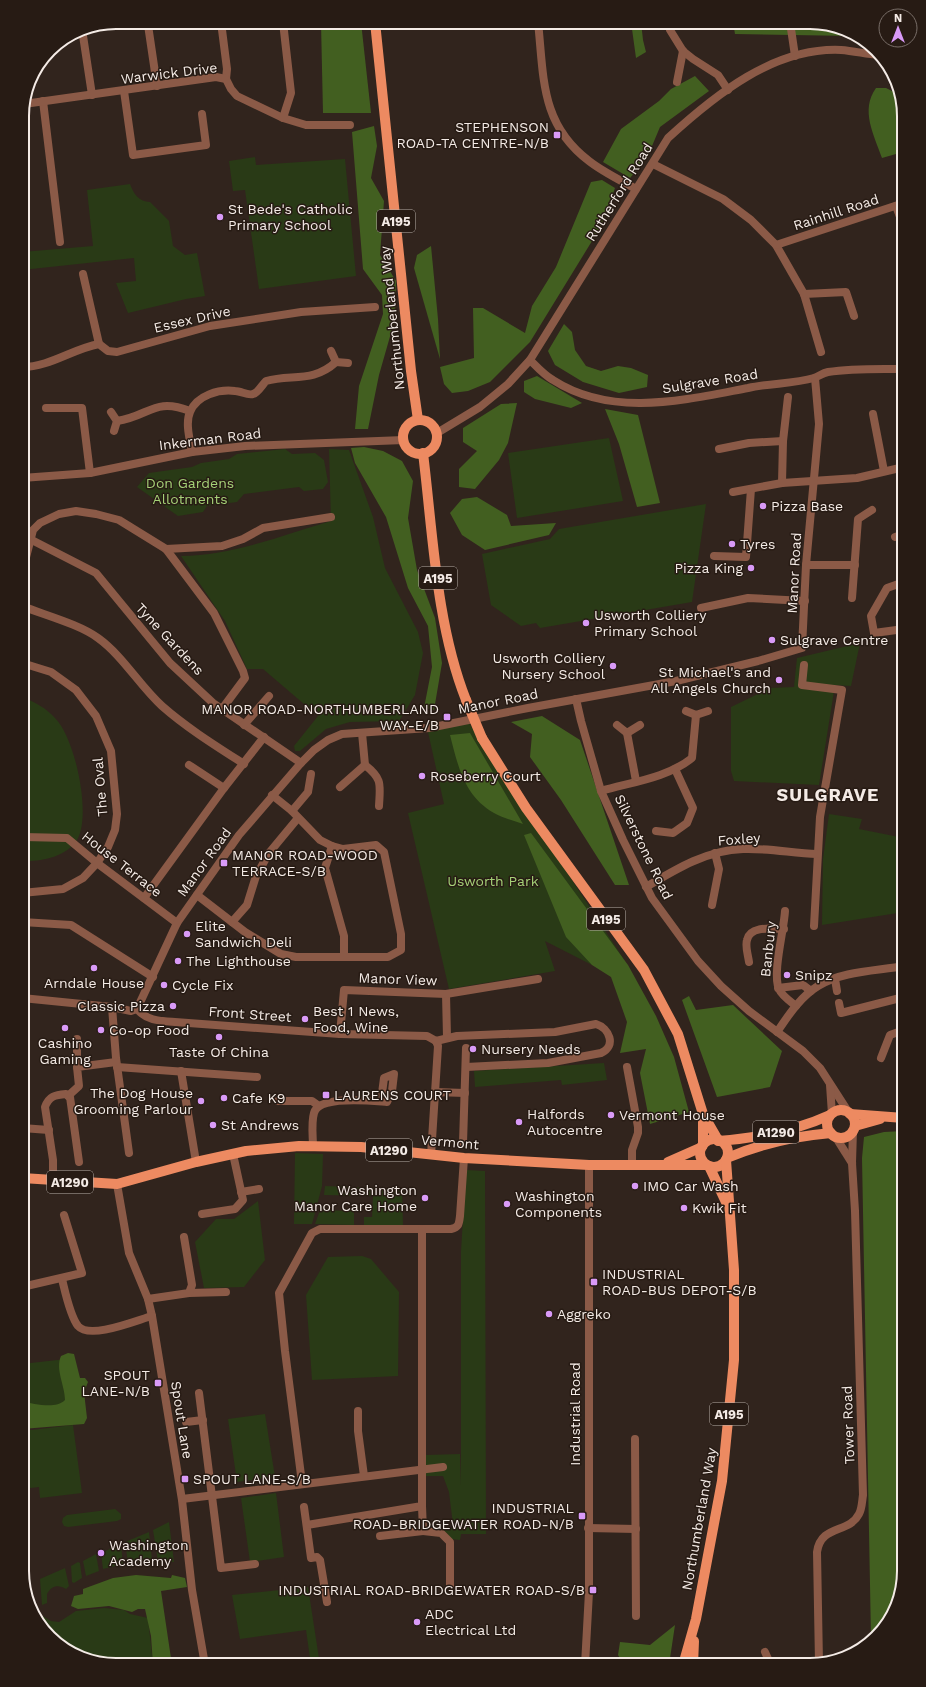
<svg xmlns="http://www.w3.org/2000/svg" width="926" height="1687" font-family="'Work Sans',sans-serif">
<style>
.green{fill:#293a16}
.forest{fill:#425f20}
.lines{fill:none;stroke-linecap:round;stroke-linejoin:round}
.minor{stroke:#8b5a47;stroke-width:8}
.major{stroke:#ed8a61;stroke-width:10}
.major-bridge{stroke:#ed8a61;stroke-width:10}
.poi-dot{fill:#d99af7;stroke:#271b14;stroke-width:1.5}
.labels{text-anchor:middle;stroke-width:3;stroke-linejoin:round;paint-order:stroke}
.shield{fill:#271b14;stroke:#b6ada7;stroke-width:1}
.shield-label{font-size:13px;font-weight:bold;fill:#f4ebe6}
.street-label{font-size:14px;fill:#f4ebe6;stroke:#271b14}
.poi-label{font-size:14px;fill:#f4ebe6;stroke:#271b14;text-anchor:start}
.park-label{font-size:14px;fill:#a5d177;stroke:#271b14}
.district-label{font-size:18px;font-weight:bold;letter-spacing:1px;fill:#f4ebe6;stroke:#271b14}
.rim{fill:none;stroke:#f4ebe6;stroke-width:2}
</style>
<rect width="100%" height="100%" fill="#31241d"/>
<!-- green -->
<g class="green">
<polygon points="255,157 256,165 345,159 356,276 259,289 245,190 233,191 229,161"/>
<path d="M130,184C133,193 139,202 150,202L169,221L173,246L185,255L197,253L205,296L186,299L128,313L116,283L136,281L134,258L22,270V252L93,246L87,190Z"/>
<polygon points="609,438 623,501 517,518 508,453"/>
<polygon points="285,449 292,454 315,453 324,460 328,482 323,489 304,491 299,487 244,494 237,502 207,506 203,512 178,516 137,487 149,473 192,467 201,463 229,459 237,454"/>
<path d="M329,449L349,450L373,517L385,568L418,632L423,653L415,695L399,721L350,722L326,729L300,751H295L294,746L318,716L263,669H247L225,621L181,556C232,556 283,535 331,521Z"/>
<polygon points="706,504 692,602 540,628 536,623 521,626 491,605 482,554 550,539 559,529"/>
<polygon points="860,643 851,686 835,685 819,785 734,781 731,771 731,707 770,688 794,687 797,658"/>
<path d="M22,697C35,702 46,708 55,718C75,737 92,816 77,840C66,857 41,862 22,861Z"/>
<polygon points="467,720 623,958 592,965 545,941 555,971 449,989 408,813 444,804 428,732"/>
<polygon points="829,814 862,819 859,829 904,838 904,912 822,925 823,859"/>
<polygon points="604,1063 607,1080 562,1085 561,1080 475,1087 474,1071"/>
<polygon points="295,1153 323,1154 322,1186 312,1224 294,1224"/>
<polygon points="466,1170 485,1171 486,1534 461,1534 460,1540 451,1539 447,1533 442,1530 452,1528 453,1525 449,1492 443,1476 426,1476 426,1455 460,1454 461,1486 461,1251"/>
<polygon points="325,1186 402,1189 403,1225 364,1225 364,1217 372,1217 373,1196 324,1195"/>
<polygon points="258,1201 265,1260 244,1287 204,1288 195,1242 216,1219 234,1219"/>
<polygon points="320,1210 354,1211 354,1225 315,1224"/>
<polygon points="362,1256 371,1259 399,1292 398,1376 312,1380 306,1295 328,1257"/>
<polygon points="75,1358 77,1415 22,1419 22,1364"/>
<polygon points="265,1414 275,1477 237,1482 228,1419"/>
<polygon points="73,1425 82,1493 40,1498 39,1487 22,1489 22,1430 32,1430"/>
<polygon points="276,1493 284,1557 250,1562 241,1498"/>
<polygon points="115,1509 121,1514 121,1519 117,1521 68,1527 64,1526 62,1522 63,1518 67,1515"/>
<polygon points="169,1522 174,1562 158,1561 153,1530"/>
<polygon points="149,1532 152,1560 128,1563 125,1542"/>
<polygon points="119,1545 121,1546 123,1564 103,1569 101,1553"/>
<polygon points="96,1554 99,1571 86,1576 83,1561"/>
<polygon points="78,1562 80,1563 82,1578 74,1583 72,1582 71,1566"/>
<path d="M65,1568L69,1586L66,1589C58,1584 51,1586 47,1594V1603L42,1605L40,1579Z"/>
<polygon points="308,1587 320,1665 311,1665 306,1630 240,1639 232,1595"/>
<polygon points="104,1608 124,1610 130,1614 148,1618 153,1665 110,1665 63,1649 38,1618 41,1615 51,1621 59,1622 76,1611"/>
</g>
<!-- forest -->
<g class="forest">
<polygon points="324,22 361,22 371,113 323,113 321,23"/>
<polygon points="631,22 641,22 643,40 646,52 636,58"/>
<polygon points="733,22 817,22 852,36 735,34"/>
<polygon points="695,76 709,91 660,127 647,158 630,178 603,162 621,129 659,101 671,89"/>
<path d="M876,88H886L900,95C905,122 903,128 896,154L882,158C874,135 860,110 876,88Z"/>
<polygon points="374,126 377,146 371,178 384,201 380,255 396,281 395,319 379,375 368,429 355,429 359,386 383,314 382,295 363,269 352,132"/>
<polygon points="602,180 615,188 600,228 530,342 490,382 468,391 452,393 444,384 440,367 474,358 473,308 483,308 525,333 532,306 556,267 591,182"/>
<polygon points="431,246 438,319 440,359 414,268 417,255"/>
<polygon points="564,324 572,332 575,350 586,366 601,371 618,366 631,368 648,375 647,387 619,393 583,382 555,365 548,351"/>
<polygon points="537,376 582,403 571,408 535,399 524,392 524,381"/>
<polygon points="517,403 508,443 499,460 475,489 459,487 459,469 477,451 463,442 463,428 501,404"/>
<polygon points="605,409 638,415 660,503 637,507 619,444"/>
<polygon points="364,447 383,451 402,461 413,481 408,518 417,570 435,618 442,663 434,710 424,708 432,667 428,626 408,588 386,517 355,463 351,448"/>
<polygon points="477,497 507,515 511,526 556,523 549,535 485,550 462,535 450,513 462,499"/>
<polygon points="542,716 580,740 629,885 615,885 561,800 530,757 532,734 511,722"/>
<path d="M470,733L523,824C514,821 503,818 494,813C464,796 458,766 450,735Z"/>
<polygon points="531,833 628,965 656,1016 674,1057 689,1112 650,1124 640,1073 646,1049 620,1053 627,1022 611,977 592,965 566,937 524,835"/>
<polygon points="689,996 696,1010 733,1005 782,1051 770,1087 717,1097 682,1000"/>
<polygon points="904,1131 904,1141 902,1141 899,1150 904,1395 904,1571 888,1624 871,1638 862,1158 864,1137 884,1132"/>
<path d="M68,1353L74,1354L80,1378H85L88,1382L84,1392L87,1418L84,1424L22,1429V1402C34,1403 55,1410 65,1400C65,1386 55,1369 61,1356Z"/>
<polygon points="136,1575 171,1578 172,1575 185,1578 187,1587 161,1591 172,1665 153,1665 151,1636 145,1609 138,1609 132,1612 109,1606 78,1609 71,1606 74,1596 83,1594 83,1589 113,1578"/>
<polygon points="675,1625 669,1665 624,1665 618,1655 620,1642 650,1645"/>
</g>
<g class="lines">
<!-- minor -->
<g class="minor">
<polyline points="221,22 227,69 226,79"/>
<path d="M538,22C544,77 540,124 589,161C603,172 620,180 636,189"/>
<polyline points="669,22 670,30 683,51 693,59 718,75 728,90"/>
<polyline points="790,22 795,56"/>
<polyline points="148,25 157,86"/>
<polyline points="82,29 92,95"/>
<polyline points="677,82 683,51"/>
<polyline points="124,91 133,155 206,145 202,114"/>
<polyline points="43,101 60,242"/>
<polyline points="24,104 216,77 226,79 231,89 237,96 283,118 306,125 350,125"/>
<polyline points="283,118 291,93 283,22"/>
<polyline points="653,164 723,199 751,220 776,245 804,294 821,352"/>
<polyline points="896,206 904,228"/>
<polyline points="776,245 904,203"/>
<polyline points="83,274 99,344"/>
<polyline points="804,294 846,292 854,316"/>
<polyline points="331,351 336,362 348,363"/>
<path d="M530,360C537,367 544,375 553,380C612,418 684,400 748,388C770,383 793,384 814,378C819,376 823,373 828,372C853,368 879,369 904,369"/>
<path d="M22,367C50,367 72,349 99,344L108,351L117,352L210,326L301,312L375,307"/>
<polyline points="46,408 82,408 90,473"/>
<polyline points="111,412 117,421 114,431"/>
<polyline points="873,414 884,471"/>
<path d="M117,421C150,416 154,397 190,411"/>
<path d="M437,433L480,407L508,384L530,360L668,138C715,95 774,47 841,50C854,51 866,54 878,55"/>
<polyline points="719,449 749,443 783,441"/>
<path d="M192,452C190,440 185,423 190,412C197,395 219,389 235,391C241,391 248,396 253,394C258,393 262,385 266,381C292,374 313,383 336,362"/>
<polyline points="22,478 90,473 192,452 245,446 404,440"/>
<polyline points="782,483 783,441 788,397"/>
<polyline points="733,492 782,483 857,478 904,467"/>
<polyline points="22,535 96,573 170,663 213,703 301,763"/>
<polyline points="895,537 904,534"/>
<polyline points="166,549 222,546 243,539 263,528 331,517"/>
<polyline points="714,556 746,557 751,489"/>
<polyline points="806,565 855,565"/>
<polyline points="22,573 33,530 40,523 59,514 76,511 96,514 119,520 166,549 214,613 243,671 245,678 222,709"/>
<polyline points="852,598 858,519 872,510"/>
<path d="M22,606C44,615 79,624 98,638C123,656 139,685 162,706C187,728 216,746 244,764"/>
<polyline points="701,608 748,598 805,601"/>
<polyline points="904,629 874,633 871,616 887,588 904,582"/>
<polyline points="804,665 802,685 842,690 820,817 814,926"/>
<polyline points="576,699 581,721 601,791 623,840 652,898 698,961 721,986 749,1011 803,1051 820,1068 849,1113"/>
<polyline points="686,711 696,715 708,711"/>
<polyline points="244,725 269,696"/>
<polyline points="617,725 627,733 640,725"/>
<path d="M362,733L365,765C383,779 380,785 379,806"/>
<polyline points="627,733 636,781"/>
<polyline points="189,765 224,788"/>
<polyline points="340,787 365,765"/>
<path d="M601,791C632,782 667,778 692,758L696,715"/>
<polyline points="292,811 308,792 311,774"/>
<polyline points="656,831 673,833 687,823 693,808 675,769"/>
<polyline points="24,837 67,838 97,863 177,923"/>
<polyline points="332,846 325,868 344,936 344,957"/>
<path d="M646,887C676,869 707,850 743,849C767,848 792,853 817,854"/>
<polyline points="22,893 63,889 83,878 97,863 108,847 115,830 117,814 111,751 96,716 76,690 51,672 22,663"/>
<polyline points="197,895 245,932 281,954 296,957 388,957 401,950 401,934 384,852 376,845 343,849 332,846 320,840 292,811 272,795"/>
<polyline points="144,898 224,788 264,737"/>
<polyline points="712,905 719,869 715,853"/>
<path d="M785,911C784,930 772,974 779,989C782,996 790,1001 796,1006"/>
<polyline points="22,922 71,925 153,977"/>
<polyline points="232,922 247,905 256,876 269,853 298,818"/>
<path d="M749,962C748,955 745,946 747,940C750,925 774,929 784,929"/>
<polyline points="835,979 837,991"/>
<polyline points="778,988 803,985 811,991"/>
<polyline points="446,994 447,1037"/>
<polyline points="22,998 112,1007 131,1011 137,1009"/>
<polyline points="839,1003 841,1013 904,997"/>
<polyline points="112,1007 116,1058 129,1153"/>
<polyline points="137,1009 177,923 239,835 301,763 314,750 328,740 342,734 429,728 528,708 676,681 758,661 802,648 806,565 819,424 815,378"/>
<path d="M137,1009C147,1021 160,1021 175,1022L340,1034L427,1036L436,1041"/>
<path d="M777,1032C788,1016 800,997 818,986C842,971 876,971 904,966"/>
<polyline points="340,1034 344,990 446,994 538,979"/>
<path d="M436,1041L457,1036L555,1032L596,1024C609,1028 617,1046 601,1053L548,1063L466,1067"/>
<polyline points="881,1058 890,1035 904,1030"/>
<polyline points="77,1067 77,1039"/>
<polyline points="117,1067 257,1077"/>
<polyline points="627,1067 638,1127 638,1133 632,1150 632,1166"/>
<polyline points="181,1071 196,1162"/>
<polyline points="830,1085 832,1114"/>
<polyline points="435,1092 465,1093"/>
<polyline points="68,1096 79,1086 77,1067 116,1062"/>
<polyline points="278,1101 312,1101 319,1106"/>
<polyline points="22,1128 49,1130"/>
<polyline points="835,1136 852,1163"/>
<polyline points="463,1143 466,1048"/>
<path d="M313,1147C313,1137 311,1123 314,1113C319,1095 372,1101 387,1102L392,1091L394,1074L384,1078L381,1101"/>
<polyline points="431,1155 438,1046 436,1041"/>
<path d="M53,1181V1160L45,1107C49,1096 55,1095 66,1094L70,1097L79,1162"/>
<polyline points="117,1184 129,1253 148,1299 152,1316 182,1500 192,1590 205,1665"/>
<polyline points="241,1192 259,1189"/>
<polyline points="202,1214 235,1209 243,1200 233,1154"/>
<path d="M62,1279C65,1291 70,1316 78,1326C90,1340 137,1320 152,1316"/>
<polyline points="22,1287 82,1273 64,1215"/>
<polyline points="189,1293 226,1292"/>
<polyline points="148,1299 189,1293 192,1285 184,1237"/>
<polyline points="199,1393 221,1568 255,1564"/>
<polyline points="358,1411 358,1431 364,1476"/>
<polyline points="186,1422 203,1420"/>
<polyline points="635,1439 636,1616"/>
<path d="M302,1483L285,1351L279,1293L312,1233L320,1229H451C459,1227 459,1224 460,1216L464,1158"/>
<polyline points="182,1499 443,1467"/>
<polyline points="422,1506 423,1531 441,1533 450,1542 450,1586"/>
<polyline points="304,1507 311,1558 317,1557 320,1560 327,1602"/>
<polyline points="307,1525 422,1506 422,1229"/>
<polyline points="588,1528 636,1529"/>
<polyline points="380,1536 423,1531"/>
<polyline points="765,1652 769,1661 781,1662 783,1665"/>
<polyline points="586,1663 605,1665"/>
<path d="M819,1663L817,1552C821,1524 849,1534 859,1514C862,1509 862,1501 863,1495L855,1211L852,1163L853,1130"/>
<polyline points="585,1665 589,1592 589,1165"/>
</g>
<!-- major -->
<g class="major">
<polyline points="375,22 411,371 418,420"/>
<circle cx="420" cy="437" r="17"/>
<path d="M423,453C433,534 436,624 466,700"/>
<polyline points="482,738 526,808 644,970 678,1034 703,1114 718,1140"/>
<circle cx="841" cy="1124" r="14"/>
<polyline points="850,1114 904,1118"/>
<polyline points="703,1116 703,1145"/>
<polyline points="855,1126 880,1119"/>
<circle cx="714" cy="1153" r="14"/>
<path d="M718,1141C757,1138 795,1131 830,1115"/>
<path d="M727,1158C760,1144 795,1136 831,1133"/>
<polyline points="668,1162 702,1147"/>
<polyline points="709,1166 726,1202"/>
<polyline points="22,1178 117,1184 196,1162 246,1151 299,1146 361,1147 464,1158 589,1165 706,1165"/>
<polyline points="683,1665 696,1619 722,1481 734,1360 734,1270 726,1160"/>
<polyline points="693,1665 694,1641"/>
</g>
<!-- major-bridge -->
<polyline class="major-bridge" points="466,700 482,738"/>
</g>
<!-- markers -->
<g class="poi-dot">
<rect x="553" y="131" width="8" height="8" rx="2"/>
<circle cx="220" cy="217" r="4"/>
<circle cx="763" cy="506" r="4"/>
<circle cx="732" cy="544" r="4"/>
<circle cx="751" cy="568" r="4"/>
<circle cx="586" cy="623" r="4"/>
<circle cx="772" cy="640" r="4"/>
<circle cx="613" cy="666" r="4"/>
<circle cx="779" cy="680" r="4"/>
<rect x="443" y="713" width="8" height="8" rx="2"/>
<circle cx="422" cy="776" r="4"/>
<rect x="220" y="859" width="8" height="8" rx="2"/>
<circle cx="187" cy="934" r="4"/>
<circle cx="178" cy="961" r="4"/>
<circle cx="94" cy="968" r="4"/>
<circle cx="787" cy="975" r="4"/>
<circle cx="164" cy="985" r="4"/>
<circle cx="173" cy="1006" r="4"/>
<circle cx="305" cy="1019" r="4"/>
<circle cx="65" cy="1028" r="4"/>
<circle cx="101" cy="1030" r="4"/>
<circle cx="219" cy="1037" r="4"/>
<circle cx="473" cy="1049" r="4"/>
<rect x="322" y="1091" width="8" height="8" rx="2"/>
<circle cx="224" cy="1098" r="4"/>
<circle cx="201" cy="1101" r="4"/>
<circle cx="611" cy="1115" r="4"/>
<circle cx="519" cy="1122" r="4"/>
<circle cx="213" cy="1125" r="4"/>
<circle cx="635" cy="1186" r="4"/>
<circle cx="425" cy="1198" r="4"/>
<circle cx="507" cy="1204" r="4"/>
<circle cx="684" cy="1208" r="4"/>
<rect x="590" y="1278" width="8" height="8" rx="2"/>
<circle cx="549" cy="1314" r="4"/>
<rect x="154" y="1379" width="8" height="8" rx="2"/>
<rect x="181" y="1475" width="8" height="8" rx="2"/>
<rect x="578" y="1512" width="8" height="8" rx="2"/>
<circle cx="101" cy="1553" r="4"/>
<rect x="589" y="1586" width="8" height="8" rx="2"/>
<circle cx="417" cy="1622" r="4"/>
</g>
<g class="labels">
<!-- shield labels -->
<g class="shield">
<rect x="377" y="210" width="38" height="22" rx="3"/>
<rect x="419" y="567" width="38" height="22" rx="3"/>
<rect x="587" y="908" width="38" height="22" rx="3"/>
<rect x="753" y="1121" width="46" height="22" rx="3"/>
<rect x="366" y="1139" width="46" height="22" rx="3"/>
<rect x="47" y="1171" width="46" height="22" rx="3"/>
<rect x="710" y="1403" width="38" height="22" rx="3"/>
</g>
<g class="shield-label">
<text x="396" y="226">A195</text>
<text x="438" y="583">A195</text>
<text x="606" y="924">A195</text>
<text x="776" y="1137">A1290</text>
<text x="389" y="1155">A1290</text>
<text x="70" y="1187">A1290</text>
<text x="729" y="1419">A195</text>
</g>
<!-- street labels -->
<g class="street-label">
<text transform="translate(169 73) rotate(-7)" y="5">Warwick Drive</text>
<text transform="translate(619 192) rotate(-58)" y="5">Rutherford Road</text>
<text transform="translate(836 212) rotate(-18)" y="5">Rainhill Road</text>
<text transform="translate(392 318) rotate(-96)" y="5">Northumberland Way</text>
<text transform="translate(192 319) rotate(-13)" y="5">Essex Drive</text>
<text transform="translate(710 381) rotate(-9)" y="5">Sulgrave Road</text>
<text transform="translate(210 439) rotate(-7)" y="5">Inkerman Road</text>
<text transform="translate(794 573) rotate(-87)" y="5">Manor Road</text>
<text transform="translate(170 639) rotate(47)" y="5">Tyne Gardens</text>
<text transform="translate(498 701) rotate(-11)" y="5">Manor Road</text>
<text transform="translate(100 787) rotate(-95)" y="5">The Oval</text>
<text transform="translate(739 839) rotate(-4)" y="5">Foxley</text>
<text transform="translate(644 847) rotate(64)" y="5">Silverstone Road</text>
<text transform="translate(204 862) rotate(-54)" y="5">Manor Road</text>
<text transform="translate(122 864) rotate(38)" y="5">House Terrace</text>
<text transform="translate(768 949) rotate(-84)" y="5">Banbury</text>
<text transform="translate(398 979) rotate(2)" y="5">Manor View</text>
<text transform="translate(250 1014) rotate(4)" y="5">Front Street</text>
<text transform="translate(450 1142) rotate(5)" y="5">Vermont</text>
<text transform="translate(575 1414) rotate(-90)" y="5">Industrial Road</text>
<text transform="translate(182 1420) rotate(81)" y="5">Spout Lane</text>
<text transform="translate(848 1425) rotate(-92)" y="5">Tower Road</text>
<text transform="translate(699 1519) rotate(-80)" y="5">Northumberland Way</text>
</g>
<!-- poi labels -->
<g class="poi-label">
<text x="549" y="132" text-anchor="end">STEPHENSON<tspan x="549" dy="16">ROAD-TA CENTRE-N/B</tspan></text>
<text x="228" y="214">St Bede's Catholic<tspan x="228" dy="16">Primary School</tspan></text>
<text x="771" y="511">Pizza Base</text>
<text x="740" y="549">Tyres</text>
<text x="743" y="573" text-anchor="end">Pizza King</text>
<text x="594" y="620">Usworth Colliery<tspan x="594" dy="16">Primary School</tspan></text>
<text x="780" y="645">Sulgrave Centre</text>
<text x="605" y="663" text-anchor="end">Usworth Colliery<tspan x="605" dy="16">Nursery School</tspan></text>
<text x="771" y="677" text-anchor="end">St Michael's and<tspan x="771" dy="16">All Angels Church</tspan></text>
<text x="439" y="714" text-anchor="end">MANOR ROAD-NORTHUMBERLAND<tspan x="439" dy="16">WAY-E/B</tspan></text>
<text x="430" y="781">Roseberry Court</text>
<text x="232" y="860">MANOR ROAD-WOOD<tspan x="232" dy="16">TERRACE-S/B</tspan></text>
<text x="195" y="931">Elite<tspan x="195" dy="16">Sandwich Deli</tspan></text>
<text x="186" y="966">The Lighthouse</text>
<text x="795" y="980">Snipz</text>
<text x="94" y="988" text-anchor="middle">Arndale House</text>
<text x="172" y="990">Cycle Fix</text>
<text x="165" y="1011" text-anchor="end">Classic Pizza</text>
<text x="313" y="1016">Best 1 News,<tspan x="313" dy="16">Food, Wine</tspan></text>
<text x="109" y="1035">Co-op Food</text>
<text x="65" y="1048" text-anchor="middle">Cashino<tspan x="65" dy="16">Gaming</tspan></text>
<text x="481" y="1054">Nursery Needs</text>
<text x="219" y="1057" text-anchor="middle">Taste Of China</text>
<text x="193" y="1098" text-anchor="end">The Dog House<tspan x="193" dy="16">Grooming Parlour</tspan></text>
<text x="334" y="1100">LAURENS COURT</text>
<text x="232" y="1103">Cafe K9</text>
<text x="527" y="1119">Halfords<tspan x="527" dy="16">Autocentre</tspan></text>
<text x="619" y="1120">Vermont House</text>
<text x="221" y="1130">St Andrews</text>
<text x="643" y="1191">IMO Car Wash</text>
<text x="417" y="1195" text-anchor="end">Washington<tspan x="417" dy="16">Manor Care Home</tspan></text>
<text x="515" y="1201">Washington<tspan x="515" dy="16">Components</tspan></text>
<text x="692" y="1213">Kwik Fit</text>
<text x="602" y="1279">INDUSTRIAL<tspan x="602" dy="16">ROAD-BUS DEPOT-S/B</tspan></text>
<text x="557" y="1319">Aggreko</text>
<text x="150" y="1380" text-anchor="end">SPOUT<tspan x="150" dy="16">LANE-N/B</tspan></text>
<text x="193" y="1484">SPOUT LANE-S/B</text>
<text x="574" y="1513" text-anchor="end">INDUSTRIAL<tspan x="574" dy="16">ROAD-BRIDGEWATER ROAD-N/B</tspan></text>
<text x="109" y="1550">Washington<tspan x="109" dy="16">Academy</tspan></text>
<text x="585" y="1595" text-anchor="end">INDUSTRIAL ROAD-BRIDGEWATER ROAD-S/B</text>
<text x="425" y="1619">ADC<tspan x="425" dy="16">Electrical Ltd</tspan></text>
</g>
<!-- park labels -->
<g class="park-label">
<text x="190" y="488">Don Gardens<tspan x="190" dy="16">Allotments</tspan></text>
<text x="493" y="886">Usworth Park</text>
</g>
<!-- district labels -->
<g class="district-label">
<text x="828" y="801">SULGRAVE</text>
</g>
</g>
<!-- crop -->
<path d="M0 0H926V1687H0ZM116 29H810A87 87 0 0 1 897 116V1571A87 87 0 0 1 810 1658H116A87 87 0 0 1 29 1571V116A87 87 0 0 1 116 29Z" fill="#271b14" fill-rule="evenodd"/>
<path class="rim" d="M116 29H810A87 87 0 0 1 897 116V1571A87 87 0 0 1 810 1658H116A87 87 0 0 1 29 1571V116A87 87 0 0 1 116 29Z"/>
<!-- north arrow -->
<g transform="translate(898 28)"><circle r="19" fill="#271b14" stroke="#796e68"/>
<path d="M0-3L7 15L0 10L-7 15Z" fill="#d99af7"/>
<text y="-6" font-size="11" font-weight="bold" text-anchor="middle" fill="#f4ebe6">N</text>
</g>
</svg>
